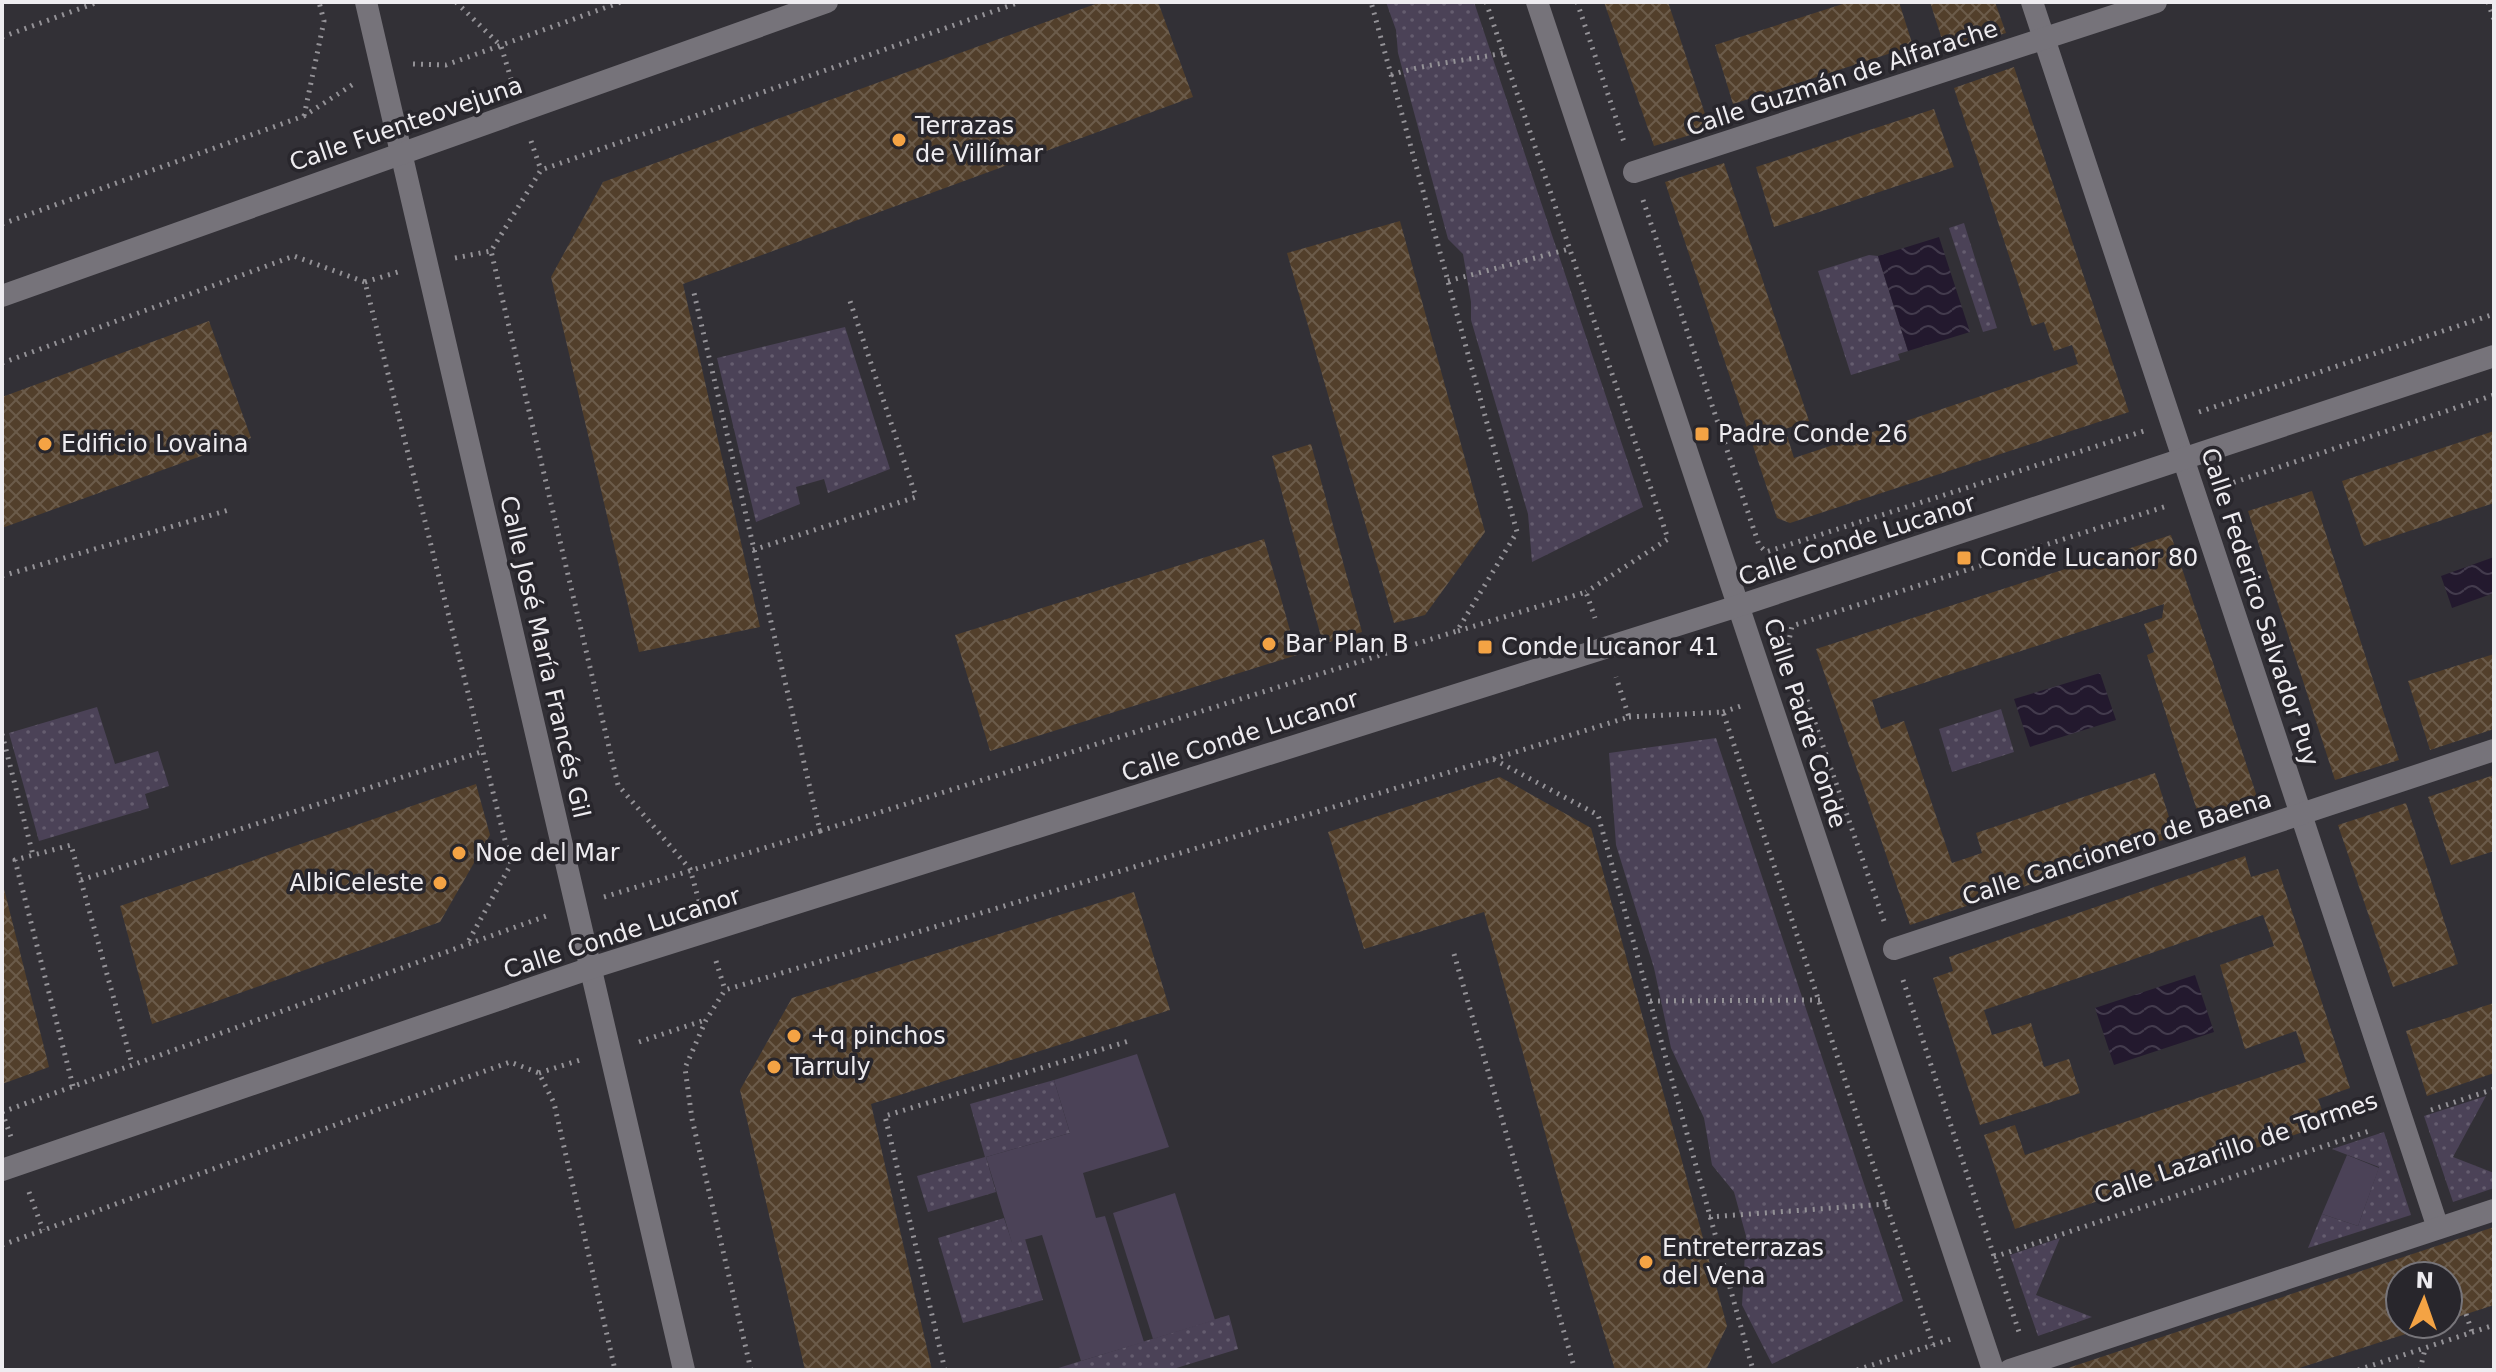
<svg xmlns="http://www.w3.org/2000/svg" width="2496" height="1372" font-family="'DejaVu Sans',sans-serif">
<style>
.grass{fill:url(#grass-dots)}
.park{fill:#4b4257}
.water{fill:url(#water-waves)}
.building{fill:url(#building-cross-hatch)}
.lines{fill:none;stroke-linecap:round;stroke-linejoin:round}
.path{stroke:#949297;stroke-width:5;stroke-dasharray:2 6;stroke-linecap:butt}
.pedestrian{stroke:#76737a;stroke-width:22}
.minor{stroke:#76737a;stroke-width:22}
.poi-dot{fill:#f4a344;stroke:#28262c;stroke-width:3}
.labels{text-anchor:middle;stroke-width:7;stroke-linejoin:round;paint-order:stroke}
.street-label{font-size:24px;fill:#eeecf0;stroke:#28262c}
.poi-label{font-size:24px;fill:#eeecf0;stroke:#28262c;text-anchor:start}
</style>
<defs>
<pattern id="grass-dots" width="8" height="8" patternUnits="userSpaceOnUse" patternTransform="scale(2)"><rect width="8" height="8" fill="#4b4257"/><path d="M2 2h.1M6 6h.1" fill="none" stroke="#655d6f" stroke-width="1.8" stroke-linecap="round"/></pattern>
<pattern id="water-waves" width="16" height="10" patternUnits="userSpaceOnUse" patternTransform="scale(2)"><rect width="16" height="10" fill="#23192e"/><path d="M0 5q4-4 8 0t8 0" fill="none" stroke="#433b4d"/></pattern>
<pattern id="building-cross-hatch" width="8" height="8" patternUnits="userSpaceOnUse" patternTransform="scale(2)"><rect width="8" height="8" fill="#523f2b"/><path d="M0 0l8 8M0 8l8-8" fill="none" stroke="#6b5b4a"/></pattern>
</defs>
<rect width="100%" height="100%" fill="#323036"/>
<!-- grass -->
<g class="grass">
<polygon points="1386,2 1474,2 1643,507 1532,562 1528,514 1471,320 1471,302 1463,254 1448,239 1398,53 1396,30"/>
<polygon points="1964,223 1997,328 1983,332 1949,228"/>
<polygon points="1869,255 1878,256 1908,351 1898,354 1900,360 1851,375 1818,271"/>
<polygon points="845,327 890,469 828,493 824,479 796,487 800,504 756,522 717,358"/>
<polygon points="97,707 115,764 158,751 169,786 145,794 149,808 39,841 9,733"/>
<polygon points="2001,709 2014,752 1952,772 1939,729"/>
<polygon points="1716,738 1903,1301 1772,1364 1742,1305 1746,1236 1734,1192 1712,1165 1704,1118 1671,1048 1654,968 1616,845 1609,753"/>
<polygon points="1054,1080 1070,1133 986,1157 996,1192 928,1212 917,1176 985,1157 970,1104"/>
<polygon points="2486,1096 2453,1157 2494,1173 2494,1188 2453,1202 2424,1116"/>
<polygon points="2384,1132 2411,1215 2308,1248 2322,1214 2358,1226 2379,1167 2332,1149"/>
<polygon points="1004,1218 1012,1242 1025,1239 1043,1300 963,1323 938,1238"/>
<polygon points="2060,1238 2036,1295 2092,1317 2038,1336 2010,1255"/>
<polygon points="1229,1315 1238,1349 1170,1370 1052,1370"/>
</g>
<!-- park -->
<g class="park">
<polygon points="1137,1054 1169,1147 1083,1173 1096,1218 1105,1216 1144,1342 1081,1361 1042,1235 1012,1243 986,1157 1070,1133 1054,1080"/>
<polygon points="2347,1155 2379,1168 2358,1226 2322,1214"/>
<polygon points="1175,1193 1215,1320 1153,1339 1113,1213"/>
</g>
<!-- water -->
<g class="water">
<polygon points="1939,237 1970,332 1908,351 1878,256"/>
<polygon points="2494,557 2494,593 2452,608 2441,576"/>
<polygon points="2100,673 2116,720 2030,747 2014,699"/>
<polygon points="2195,975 2214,1032 2114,1065 2095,1008"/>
</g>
<!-- building -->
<g class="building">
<polygon points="1101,2 1158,2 1193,97 683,284 760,627 639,652 551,277 603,182"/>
<polygon points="1604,2 1668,2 1710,129 1654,146"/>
<polygon points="1849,2 1899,2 1913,46 1733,104 1715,45"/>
<polygon points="1930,2 1995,2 2006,33 1946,52"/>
<polygon points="2014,67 2129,412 1790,523 1777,518 1665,182 1724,163 1809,421 1785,429 1794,458 2078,364 2072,345 2054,351 2044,322 2032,326 1954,88"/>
<polygon points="1934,109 1954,167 1774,227 1756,167"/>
<polygon points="1400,221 1485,532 1425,615 1394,623 1287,253"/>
<polygon points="209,321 251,438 2,528 2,397"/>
<polygon points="2494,431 2494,503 2364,546 2342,481"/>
<polygon points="1311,444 1362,632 1323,644 1272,456"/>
<polygon points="2312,491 2399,760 2335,780 2248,511"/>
<polygon points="2171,535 2260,806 2202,826 2147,655 2154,652 2144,624 2162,618 2164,604 1872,700 1881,729 1904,721 1952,863 1982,853 1976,833 2155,773 2175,836 1910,925 1816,649"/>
<polygon points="1264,539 1297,655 990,751 955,635"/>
<polygon points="2494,654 2494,729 2430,750 2408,681"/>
<polygon points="2494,775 2494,851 2451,865 2428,797"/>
<polygon points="1500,777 1591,828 1727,1326 1706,1370 1615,1370 1563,1198 1484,912 1364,949 1328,832"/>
<polygon points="476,784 490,835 440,922 152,1024 120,906"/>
<polygon points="2406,803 2458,964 2393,987 2338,825"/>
<polygon points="2245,856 2251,877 2278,869 2350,1088 2318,1099 2327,1124 2015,1229 1984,1135 2015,1125 2025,1155 2306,1062 2296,1031 2245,1049 2220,965 2274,946 2263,915 1984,1010 1992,1035 2031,1023 2044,1067 2069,1059 2080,1093 1980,1125 1933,978 1953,971 1949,957"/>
<polygon points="2,881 49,1067 2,1084"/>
<polygon points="1134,892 1170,1010 871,1104 932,1370 805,1370 740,1090 792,998"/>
<polygon points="2494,1003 2494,1073 2427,1096 2406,1031"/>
<polygon points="2494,1227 2494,1305 2448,1320 2448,1276 2400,1276 2400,1324 2434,1325 2293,1370 2062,1370"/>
</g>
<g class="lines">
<!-- path -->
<g class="path">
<polyline points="456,2 501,46 512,82"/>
<polyline points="1486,2 1668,539 1586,592"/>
<polyline points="1577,2 1625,145"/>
<polyline points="2488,2 2494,20"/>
<polyline points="2,37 98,2"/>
<polyline points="413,64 446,65 621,2"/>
<path d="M1391,75C1428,63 1465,61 1503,53"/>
<polyline points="304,116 324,21 319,2"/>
<polyline points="531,141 541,170"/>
<polyline points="1643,200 1759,545 1766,552 2144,431"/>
<polyline points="2,224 304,116 355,83"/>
<polyline points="455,258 491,251"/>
<polyline points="1448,281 1569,249"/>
<polyline points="365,282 398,272"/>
<polyline points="2,363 294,256 365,282 511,864 468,942"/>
<polyline points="2199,412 2494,314"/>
<polyline points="2226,485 2494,395"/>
<polyline points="753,550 916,497 850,301"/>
<polyline points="2,576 232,509"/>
<polyline points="1458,631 1586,592 1595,618"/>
<polyline points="1788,645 1792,626 2167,506"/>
<polyline points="1807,700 1884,921"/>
<polyline points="1723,712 1741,706"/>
<polyline points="1629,717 1723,712 1933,1345"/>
<polyline points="2,734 33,855"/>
<polyline points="1493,759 1629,717 1616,677"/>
<polyline points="820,831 1457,631 1517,532 1371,2"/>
<polyline points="81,880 481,752"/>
<polyline points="604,897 820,831 694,293"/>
<polyline points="699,901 690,869 618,785 491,251 541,170 1020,2"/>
<polyline points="1454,954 1575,1370"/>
<polyline points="716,961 725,990"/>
<polyline points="1903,980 2020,1335"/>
<polyline points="1650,1001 1821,1000"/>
<polyline points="639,1042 705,1020"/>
<polyline points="539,1073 580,1060"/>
<polyline points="73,1086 15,860 71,845 132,1064"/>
<polyline points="2431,1110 2494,1089"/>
<polyline points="2,1112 549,915"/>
<polyline points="2,1112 11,1137"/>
<polyline points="29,1192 43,1230"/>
<polyline points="1709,1217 1887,1204"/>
<polyline points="2,1245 510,1062 539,1073 554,1103 615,1370"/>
<polyline points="1994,1257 2372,1130"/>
<polyline points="2466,1314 2472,1332"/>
<polyline points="751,1370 692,1119 685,1068 706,1020 725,990 1493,759 1598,815 1753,1370"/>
<polyline points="945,1370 885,1116 1132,1040"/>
<polyline points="1857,1370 1951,1339"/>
<polyline points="2358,1370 2494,1325"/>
<polyline points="2420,1370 2425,1349"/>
</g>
<!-- pedestrian -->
<g class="pedestrian">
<polyline points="2032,2 2438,1228"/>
<polyline points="1634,172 2156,2"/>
<polyline points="1894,949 2494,750"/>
<polyline points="2010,1370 2494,1210"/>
</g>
<!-- minor -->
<g class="minor">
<polyline points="366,2 684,1370"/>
<polyline points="1537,2 1993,1370"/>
<polyline points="2,296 827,2"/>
<polyline points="2,1170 591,968 1738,606 2494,356"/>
</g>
</g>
<!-- markers -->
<g class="poi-dot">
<circle cx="899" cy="140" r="8"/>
<rect x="1694" y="426" width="16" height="16" rx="4"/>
<circle cx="45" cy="444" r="8"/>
<rect x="1956" y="550" width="16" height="16" rx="4"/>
<circle cx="1269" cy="644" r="8"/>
<rect x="1477" y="639" width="16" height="16" rx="4"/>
<circle cx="459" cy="853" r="8"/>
<circle cx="440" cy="883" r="8"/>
<circle cx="794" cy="1036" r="8"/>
<circle cx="774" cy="1067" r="8"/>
<circle cx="1646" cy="1262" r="8"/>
</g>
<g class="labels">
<!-- street labels -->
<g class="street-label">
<text transform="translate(1842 78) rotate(-18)" y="8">Calle Guzmán de Alfarache</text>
<text transform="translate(406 124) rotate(-19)" y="8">Calle Fuenteovejuna</text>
<text transform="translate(1857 540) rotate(-18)" y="8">Calle Conde Lucanor</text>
<text transform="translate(2260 607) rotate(72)" y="8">Calle Federico Salvador Puy</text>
<text transform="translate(545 657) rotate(77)" y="8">Calle José María Francés Gil</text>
<text transform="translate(1805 723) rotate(72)" y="8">Calle Padre Conde</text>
<text transform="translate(1240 736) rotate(-18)" y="8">Calle Conde Lucanor</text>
<text transform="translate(2117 848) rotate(-18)" y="8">Calle Cancionero de Baena</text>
<text transform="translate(622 933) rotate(-18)" y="8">Calle Conde Lucanor</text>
<text transform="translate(2236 1148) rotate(-19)" y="8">Calle Lazarillo de Tormes</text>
</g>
<!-- poi labels -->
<g class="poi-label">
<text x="915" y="134">Terrazas<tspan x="915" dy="28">de Villímar</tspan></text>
<text x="1718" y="442">Padre Conde 26</text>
<text x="61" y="452">Edificio Lovaina</text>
<text x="1980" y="566">Conde Lucanor 80</text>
<text x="1285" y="652">Bar Plan B</text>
<text x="1501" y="655">Conde Lucanor 41</text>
<text x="475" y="861">Noe del Mar</text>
<text x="424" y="891" text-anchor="end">AlbiCeleste</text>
<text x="810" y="1044">+q pinchos</text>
<text x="790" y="1075">Tarruly</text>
<text x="1662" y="1256">Entreterrazas<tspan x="1662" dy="28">del Vena</tspan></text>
</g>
</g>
<!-- border -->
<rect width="2496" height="1372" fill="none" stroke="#eeecf0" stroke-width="8"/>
<!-- north arrow -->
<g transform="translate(2424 1300) rotate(2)"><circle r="38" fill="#28262c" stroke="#77757a" stroke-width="2"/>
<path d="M0-6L14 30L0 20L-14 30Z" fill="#f4a344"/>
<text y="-12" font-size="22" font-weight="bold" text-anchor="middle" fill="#eeecf0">N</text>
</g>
</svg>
